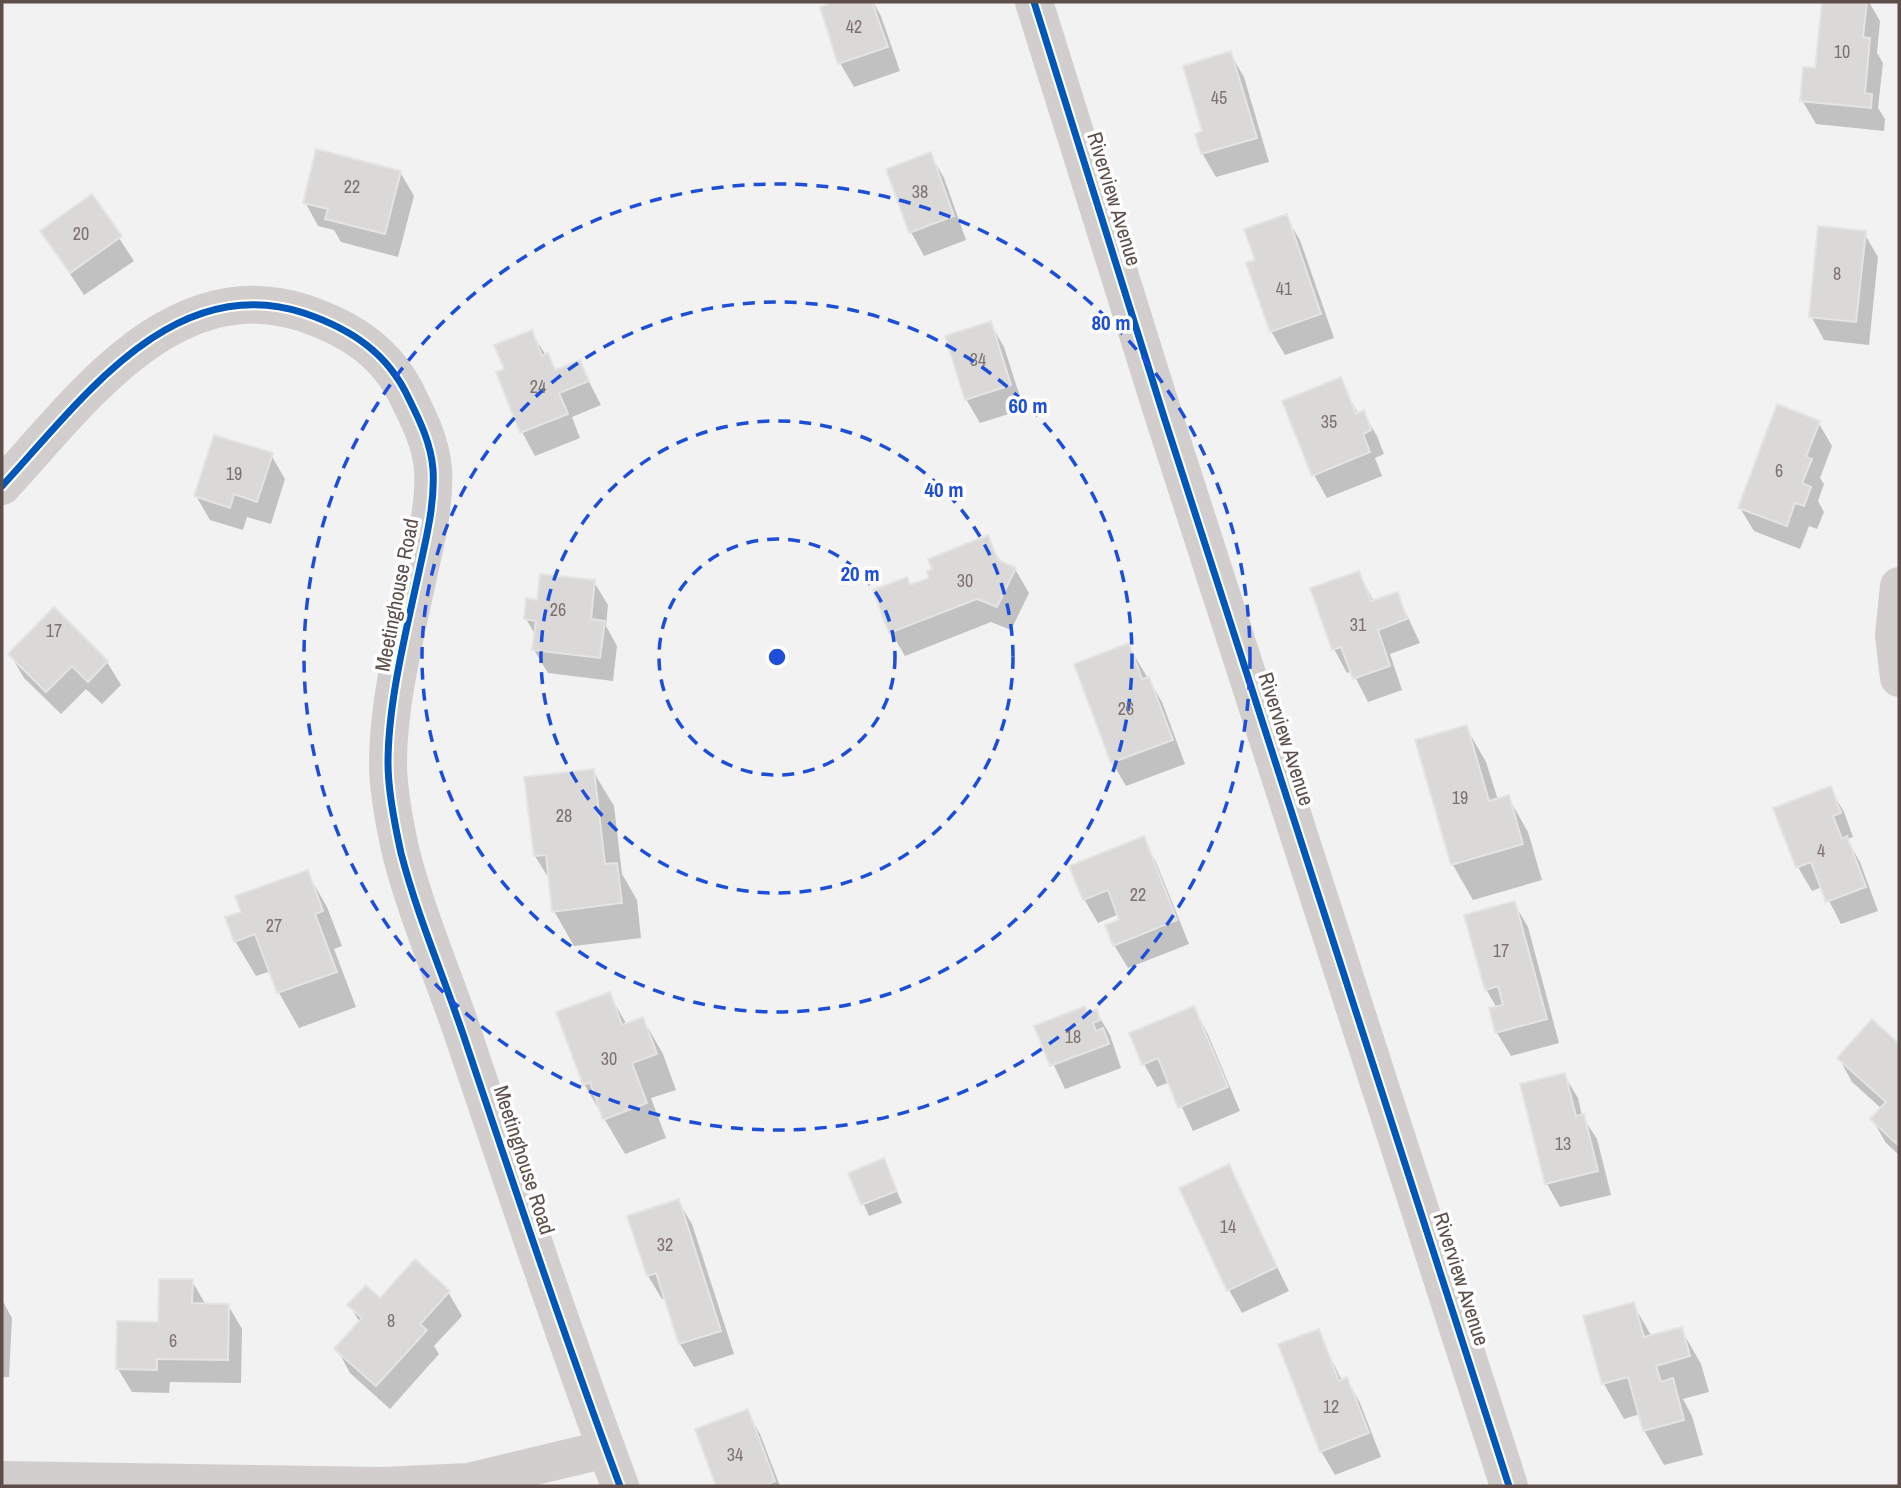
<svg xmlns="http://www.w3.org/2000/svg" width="1901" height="1488" font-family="'Archivo Narrow',sans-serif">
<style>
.shadow{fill:#0003}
.building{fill:#dad9d8;stroke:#e4e4e3;stroke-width:2}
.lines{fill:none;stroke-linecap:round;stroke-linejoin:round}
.minor{stroke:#d2cecd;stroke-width:38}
.cycleway-casing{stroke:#fff;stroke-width:11}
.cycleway{stroke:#0057b8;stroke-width:7}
.ring{fill:none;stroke:#1d4ed8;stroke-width:3.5;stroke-dasharray:12 9}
.labels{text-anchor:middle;stroke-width:7;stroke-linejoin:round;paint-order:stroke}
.number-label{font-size:18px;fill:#7e726f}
.street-label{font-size:21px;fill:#5d4e4a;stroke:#fff}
.centre{fill:#1d4ed8;stroke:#fff;stroke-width:3.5}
.ring-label{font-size:21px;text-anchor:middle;font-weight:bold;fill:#1d4ed8;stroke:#fff;stroke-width:7;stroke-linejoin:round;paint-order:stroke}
</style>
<rect width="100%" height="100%" fill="#f2f2f2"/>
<!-- shadow -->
<g class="shadow">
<polygon points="829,2 873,2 881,16 900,71 854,87 840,63"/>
<polygon points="1823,2 1869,2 1880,21 1877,53 1883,63 1878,108 1885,119 1884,131 1816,124 1802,100 1816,70"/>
<polygon points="1230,53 1244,77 1269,162 1216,177 1202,153 1205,133"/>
<polygon points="930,154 944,178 966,240 924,256 911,232"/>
<polygon points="400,172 414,196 398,257 341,242 334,230 318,226 305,202"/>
<polygon points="92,197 134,261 84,295 42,232"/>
<polygon points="1286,217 1300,240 1334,338 1285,355 1271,331"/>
<polygon points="1864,233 1878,257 1869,345 1824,340 1811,316"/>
<polygon points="990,323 1004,347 1024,409 980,423 966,399"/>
<polygon points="531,332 556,371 579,362 601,405 572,417 580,438 535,456 522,432 506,370"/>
<polygon points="1340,379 1358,414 1363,413 1377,436 1384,454 1375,458 1382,476 1327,498 1314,475"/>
<polygon points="1818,422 1832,446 1820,478 1824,484 1818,501 1824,512 1817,529 1809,526 1800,549 1754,531 1740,508"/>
<polygon points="271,455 285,479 271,524 247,517 243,530 210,520 196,496"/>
<polygon points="987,538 1002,564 1015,569 1029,593 1011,630 991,622 905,656 891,632 875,591 907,579 911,587 931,579"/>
<polygon points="1359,573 1374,602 1397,594 1420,643 1390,654 1402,690 1368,702 1352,671 1347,673 1334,649"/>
<polygon points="594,582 608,605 606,626 617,646 613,681 548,673 534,650 536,636 526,619 538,602"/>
<polygon points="1128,645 1162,702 1185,764 1126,786 1112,762"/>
<polygon points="10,654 107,662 121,685 102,704 86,689 61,714 24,678"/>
<polygon points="1466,727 1486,762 1498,800 1508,797 1528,832 1542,880 1473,900 1453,865 1417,741"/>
<polygon points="593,771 614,806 622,874 637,900 641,938 574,946 554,911 551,882 535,856"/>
<polygon points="1830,788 1844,812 1853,837 1847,839 1860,862 1878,911 1841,924 1822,887 1812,891 1798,867"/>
<polygon points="1143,838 1156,862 1189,944 1128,968 1114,945 1122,921 1119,914 1098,923 1084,899"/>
<polygon points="307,872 327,907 342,946 334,949 356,1007 299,1028 279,993 271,971 256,976 235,941"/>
<polygon points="1514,903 1528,927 1559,1043 1511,1056 1497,1033 1491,1010 1497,1008 1486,989"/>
<polygon points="609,994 627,1025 643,1019 663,1054 676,1090 651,1098 666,1138 625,1154 584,1084"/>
<polygon points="1194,1008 1207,1032 1240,1111 1193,1131 1170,1082 1157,1087 1144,1064"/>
<polygon points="1096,1011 1110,1035 1121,1068 1065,1089 1036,1027"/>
<polygon points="1872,1022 1899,1047 1899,1155 1886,1143 1872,1119 1882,1109 1852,1082 1839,1058"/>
<polygon points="1564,1075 1578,1098 1582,1116 1597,1139 1611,1195 1560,1207 1547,1184 1522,1086"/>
<polygon points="883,1160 902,1203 869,1216 850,1174"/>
<polygon points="1228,1167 1289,1291 1242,1313 1229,1290"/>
<polygon points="678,1201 692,1224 734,1354 694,1367 680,1344 665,1298 662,1299 648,1276"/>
<polygon points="192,1281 206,1305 228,1305 242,1329 241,1383 170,1382 169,1393 132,1392 118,1369 160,1324"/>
<polygon points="448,1292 462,1316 434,1346 439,1354 390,1409 350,1373 337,1349 360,1323 350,1306"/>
<polygon points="2,1300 12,1318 9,1377 2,1377"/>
<polygon points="1633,1304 1652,1337 1681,1329 1701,1364 1709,1392 1683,1399 1692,1416 1703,1455 1664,1465 1644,1430 1640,1414 1624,1419 1604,1384"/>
<polygon points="1318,1331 1342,1381 1347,1380 1360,1403 1381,1457 1335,1475 1321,1451"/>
<polygon points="747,1411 760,1434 780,1486 718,1486 697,1430"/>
</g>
<!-- building -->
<g class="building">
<polygon points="827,2 872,2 888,47 838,64 820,7 828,4"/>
<polygon points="1822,2 1867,2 1863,37 1870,38 1865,93 1872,94 1871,108 1800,101 1803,67 1815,68"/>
<polygon points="1231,51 1257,138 1201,154 1195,134 1202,131 1183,66"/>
<polygon points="316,149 401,171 385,234 325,219 328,209 303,203"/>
<polygon points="931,152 954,216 909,233 886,169"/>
<polygon points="92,194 122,236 70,273 40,231"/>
<polygon points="1287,214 1321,314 1270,332 1246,263 1255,260 1244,229"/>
<polygon points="1818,226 1866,231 1856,322 1809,317"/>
<polygon points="991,321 1011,385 965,400 945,336"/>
<polygon points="532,330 542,356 548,353 555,370 580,360 589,381 559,393 568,414 520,433 496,372 504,369 494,345"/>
<polygon points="1341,377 1356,414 1364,410 1371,430 1363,434 1370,452 1312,476 1282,401"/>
<polygon points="1777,404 1820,421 1806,457 1812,459 1802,483 1811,487 1804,506 1795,503 1787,526 1738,508"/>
<polygon points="214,435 273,453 257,502 234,494 230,508 194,496"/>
<polygon points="988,535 998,560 1016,568 997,607 977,599 889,633 873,590 907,577 910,585 929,578 927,571 932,569 928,559"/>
<polygon points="1359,571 1371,601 1398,592 1407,619 1378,630 1390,666 1353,679 1341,647 1332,650 1310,588"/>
<polygon points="540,574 595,580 591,619 605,621 600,658 532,650 536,621 524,619 526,598 537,600"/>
<polygon points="54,607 108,661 88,682 72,666 46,692 8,654"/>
<polygon points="1129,643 1142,679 1149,677 1173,740 1111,763 1074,664"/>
<polygon points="1467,725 1489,801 1509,795 1523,844 1451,865 1415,740"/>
<polygon points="594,769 605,864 617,863 622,903 552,912 546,855 534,856 524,777"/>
<polygon points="1831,786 1841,813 1833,816 1842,839 1847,836 1866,887 1826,902 1811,862 1796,868 1773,808"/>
<polygon points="1144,836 1177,920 1113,946 1105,925 1119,920 1108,890 1083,900 1069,866"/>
<polygon points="308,870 323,911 315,914 337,972 277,993 255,934 234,942 225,917 241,912 235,896"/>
<polygon points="1515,901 1547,1019 1495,1033 1489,1008 1503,1005 1498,986 1485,990 1464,915"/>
<polygon points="610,992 622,1025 643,1017 657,1054 632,1063 647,1103 603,1120 590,1082 583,1085 556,1012"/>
<polygon points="1085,1006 1087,1013 1097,1009 1100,1020 1093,1023 1096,1031 1103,1028 1109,1044 1050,1066 1034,1026"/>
<polygon points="1194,1006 1228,1087 1178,1108 1158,1058 1142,1065 1129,1033"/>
<polygon points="1872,1019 1899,1044 1899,1146 1870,1119 1886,1102 1837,1058"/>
<polygon points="1565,1073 1576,1116 1584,1114 1598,1171 1545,1184 1520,1084"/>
<polygon points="884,1158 897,1191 861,1205 848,1173"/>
<polygon points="1229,1164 1277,1267 1227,1291 1179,1188"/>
<polygon points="679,1199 721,1331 679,1344 656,1273 647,1276 627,1216"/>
<polygon points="415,1259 450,1291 420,1324 427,1330 376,1386 334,1349 362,1318 347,1305 366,1285 380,1298"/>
<polygon points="159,1279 193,1279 192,1303 229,1304 228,1360 157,1359 157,1370 116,1369 117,1321 158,1322"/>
<polygon points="1634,1302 1644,1337 1682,1327 1690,1356 1656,1366 1661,1382 1673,1378 1684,1420 1643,1431 1628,1377 1602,1384 1583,1316"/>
<polygon points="1319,1329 1339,1381 1347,1377 1369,1433 1320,1452 1278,1344"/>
<polygon points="748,1409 775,1481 770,1483 771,1486 716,1486 695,1429"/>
</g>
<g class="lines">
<!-- minor -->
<g class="minor">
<polyline points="1034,2 1164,417 1509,1486"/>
<path d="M2,486C80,402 172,270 304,313C351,329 388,353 409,399C420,421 431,444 433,469C435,502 427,535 420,567C407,628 388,701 388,763C388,791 395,826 401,853C418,919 447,984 468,1049C517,1195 566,1341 620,1486"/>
<polyline points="1899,586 1894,635 1899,678"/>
<polyline points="2,1480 382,1486 469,1482 606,1449"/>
</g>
<defs>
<g id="cycleway">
<polyline points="1034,2 1164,417 1509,1486"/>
<path d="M2,486C80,402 172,270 304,313C351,329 388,353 409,399C420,421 431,444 433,469C435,502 427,535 420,567C407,628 388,701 388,763C388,791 395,826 401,853C418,919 447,984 468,1049C517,1195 566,1341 620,1486"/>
</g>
</defs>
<!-- cycleway casing -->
<use href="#cycleway" class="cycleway-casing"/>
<!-- cycleway -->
<use href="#cycleway" class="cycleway"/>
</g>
<!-- distance rings -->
<g class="ring">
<circle cx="777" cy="657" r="118"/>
<circle cx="777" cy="657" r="236"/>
<circle cx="777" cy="657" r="355"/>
<circle cx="777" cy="657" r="473"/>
</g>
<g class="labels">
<!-- number labels -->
<g class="number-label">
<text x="854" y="33">42</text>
<text x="1842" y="58">10</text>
<text x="1219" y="104">45</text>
<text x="352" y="193">22</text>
<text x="920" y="198">38</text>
<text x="81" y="240">20</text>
<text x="1837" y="280">8</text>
<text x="1284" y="295">41</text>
<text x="978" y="366">34</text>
<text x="538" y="393">24</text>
<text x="1329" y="428">35</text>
<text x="1779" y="477">6</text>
<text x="234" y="480">19</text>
<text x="965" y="587">30</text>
<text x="558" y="616">26</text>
<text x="1358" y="631">31</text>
<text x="54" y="637">17</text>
<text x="1126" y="715">26</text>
<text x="1460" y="804">19</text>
<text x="564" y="822">28</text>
<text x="1821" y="857">4</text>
<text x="1138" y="901">22</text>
<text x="274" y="932">27</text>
<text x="1501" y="957">17</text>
<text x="1073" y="1043">18</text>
<text x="609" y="1065">30</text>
<text x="1563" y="1150">13</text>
<text x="1228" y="1233">14</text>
<text x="665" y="1251">32</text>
<text x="391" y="1327">8</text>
<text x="173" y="1347">6</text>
<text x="1331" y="1413">12</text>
<text x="735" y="1461">34</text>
</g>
<!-- street labels -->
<g class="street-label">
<text transform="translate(1114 199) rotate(73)" y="7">Riverview Avenue</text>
<text transform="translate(397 595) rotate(-79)" y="7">Meetinghouse Road</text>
<text transform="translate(1286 739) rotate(72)" y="7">Riverview Avenue</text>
<text transform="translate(524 1160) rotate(72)" y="7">Meetinghouse Road</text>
<text transform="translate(1461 1279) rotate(72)" y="7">Riverview Avenue</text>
</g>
</g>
<circle cx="777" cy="657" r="10" class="centre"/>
<g class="ring-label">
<text x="1111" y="330">80 m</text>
<text x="1028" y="413">60 m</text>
<text x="944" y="497">40 m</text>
<text x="860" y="581">20 m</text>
</g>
<!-- border -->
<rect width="1901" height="1488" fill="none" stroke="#5d4e4a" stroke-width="7"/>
</svg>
